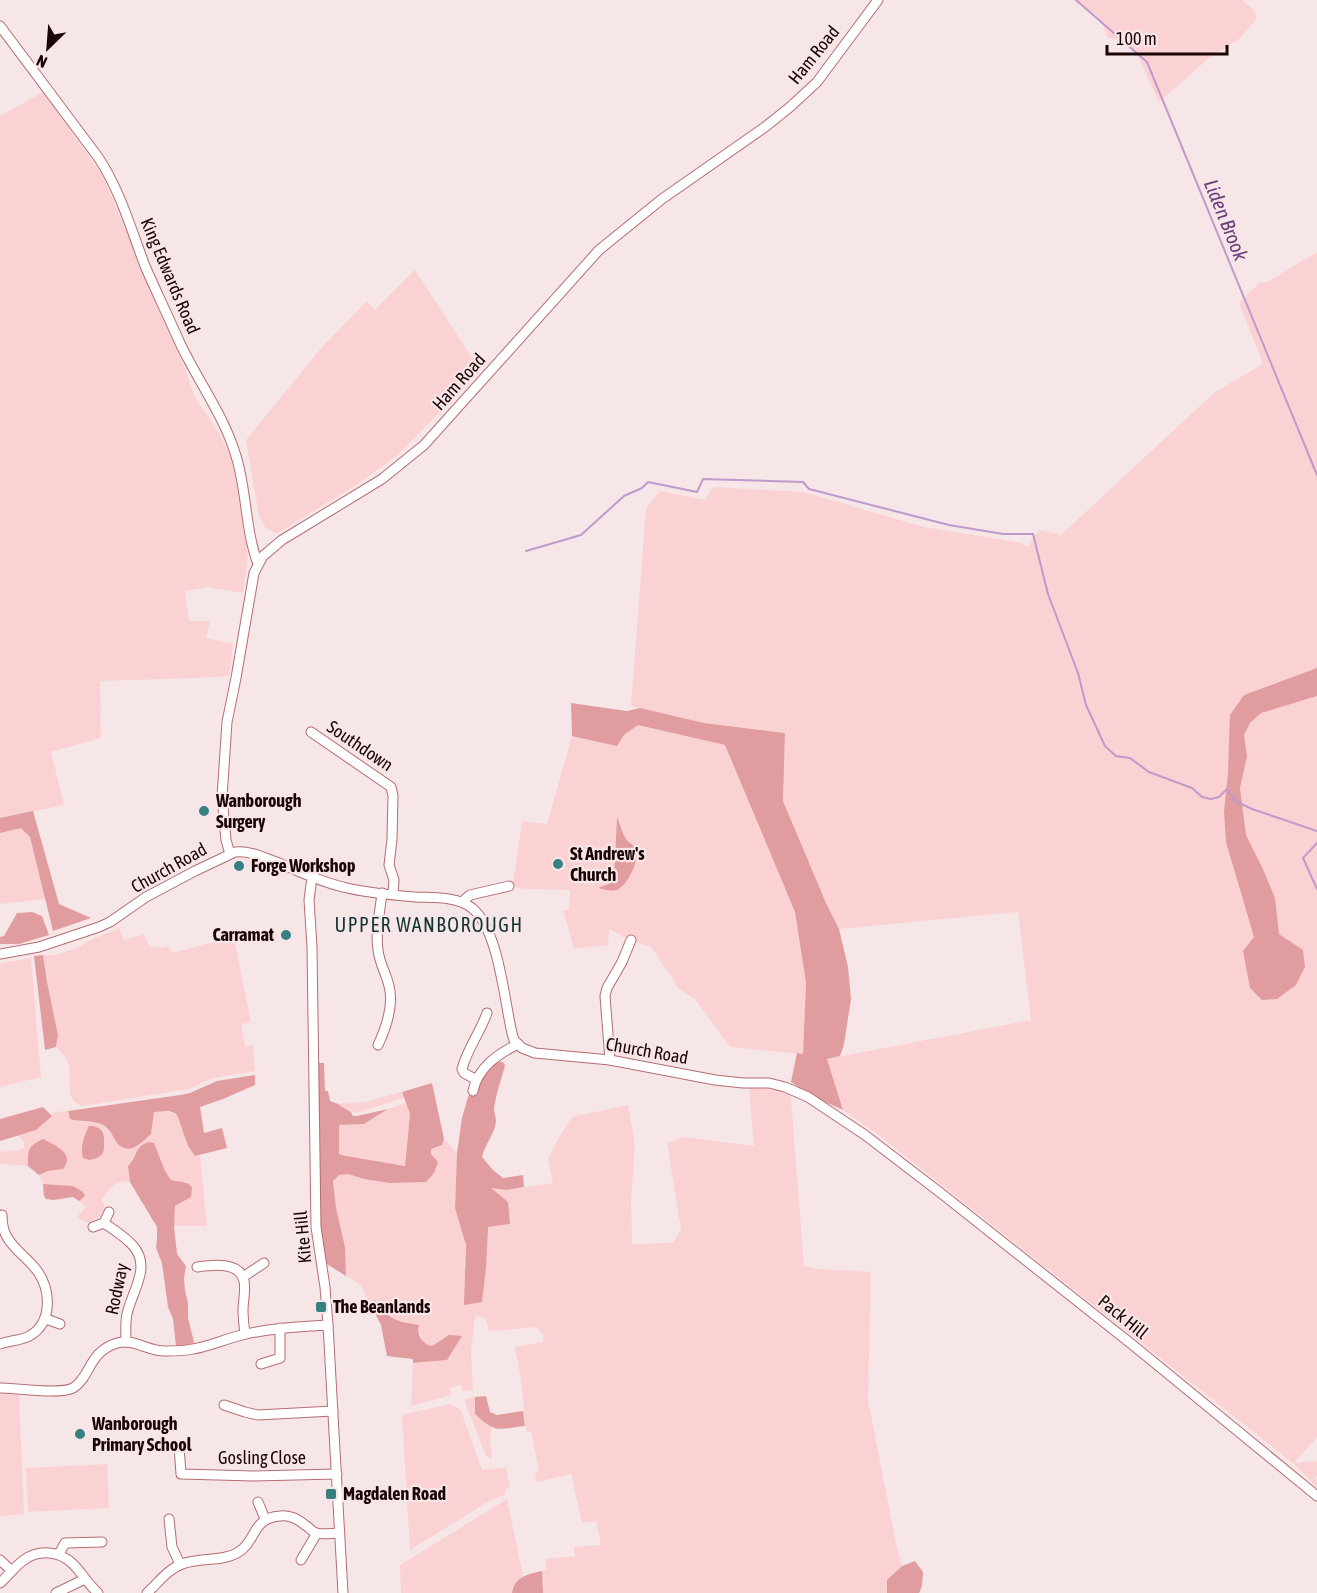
<svg xmlns="http://www.w3.org/2000/svg" width="1317" height="1593" font-family="'Asap Condensed',sans-serif">
<style>
.green{fill:#fbd2d3}
.forest{fill:#e19c9f}
.lines{fill:none;stroke-linecap:round;stroke-linejoin:round}
.stream{stroke:#be9acd;stroke-width:2}
.minor-casing{stroke:#b46d71;stroke-width:11}
.minor{stroke:#fff;stroke-width:9}
.poi-dot{fill:#378080;stroke:#f7e6e7;stroke-width:2}
.labels{text-anchor:middle;stroke-width:4.5;stroke-linejoin:round;paint-order:stroke}
.street-label{font-size:18px;fill:#1b0406;stroke:#f7e6e7}
.poi-label{font-size:18px;font-weight:bold;fill:#1b0406;stroke:#f7e6e7;text-anchor:start}
.water-label{font-size:20px;font-style:italic;fill:#6a3c7b;stroke:#f7e6e7}
.neighbourhood-label{font-size:20px;letter-spacing:1.5px;fill:#113435;stroke:#f7e6e7}
</style>
<rect width="100%" height="100%" fill="#f7e6e7"/>
<!-- green -->
<g class="green">
<path d="M1074,0H1242L1254,10L1257,18L1239,39L1207,60L1159,102L1137,54L1117,40L1107,37C1104,27 1101,17 1091,11C1085,7 1079,6 1074,0Z"/>
<polygon points="43,92 102,175 186,371 194,396 219,433 233,462 248,557 243,593 207,587 185,591 189,621 210,621 206,638 233,644 229,676 196,678 100,681 101,738 51,752 64,805 0,818 0,116"/>
<polygon points="1317,252 1317,1437 1294,1463 1317,1461 1317,1476 1314,1477 1317,1480 1317,1487 1293,1463 876,1133 843,1110 827,1059 1031,1020 1018,912 839,929 826,903 783,801 785,733 704,723 631,706 646,508 660,491 705,500 713,487 803,492 924,527 1022,543 1028,547 1039,530 1061,535 1215,392 1263,364 1239,303 1259,283 1269,281"/>
<polygon points="415,270 480,370 398,455 358,484 276,534 265,527 259,516 246,440 322,347 367,301 375,310"/>
<polygon points="638,725 725,745 795,912 806,983 803,1054 730,1047 695,999 679,989 651,947 628,939 609,929 608,945 574,949 563,910 569,910 570,890 522,889 515,887 513,884 522,821 547,824 572,736 624,735"/>
<polygon points="22,828 30,837 46,899 0,904 0,833"/>
<path d="M119,928L124,940L144,934L150,947L158,946L162,948L169,946L172,953L234,937L251,1022L241,1024L245,1046L253,1045L255,1071L212,1078L189,1089L82,1106C62,1099 73,1078 68,1062C66,1057 60,1051 56,1047L58,1035L47,982L43,955H56L81,946L86,942Z"/>
<polygon points="31,958 41,1077 0,1087 0,963"/>
<path d="M756,1087L789,1093L791,1099L804,1266C826,1272 849,1269 871,1272L868,1400L897,1548L902,1566L887,1580V1593H543L542,1571L547,1569L545,1559L575,1556L574,1547L601,1545L596,1521L582,1523L571,1474L537,1482L535,1472L539,1471L531,1431L527,1432C524,1421 524,1410 523,1399C522,1382 518,1364 515,1347L543,1342V1334L536,1327L489,1331L486,1319L479,1316L475,1317L471,1352L473,1390L463,1391L461,1385L449,1388L451,1395L411,1406L413,1363L433,1362L445,1337L432,1346C419,1344 424,1336 417,1329C413,1324 401,1323 395,1320C386,1317 381,1308 375,1301L370,1304L361,1285L346,1276L345,1247L336,1208L333,1181L339,1174H348L364,1179L390,1183L425,1182L434,1173L437,1162L431,1154V1149L442,1145L444,1139L457,1153L455,1208L466,1245L464,1267L488,1227L510,1224L490,1187L507,1190L553,1183L548,1159L557,1141L572,1117L628,1105L635,1145L631,1200L632,1244L673,1243L681,1229L667,1143L684,1137L754,1146L749,1089Z"/>
<polygon points="402,1092 404,1098 356,1113 338,1105 338,1104 365,1102"/>
<polygon points="406,1103 410,1114 405,1166 346,1156 339,1154 339,1125 364,1124 388,1109"/>
<path d="M68,1111L70,1119C97,1127 102,1115 118,1144L151,1134L154,1112C163,1112 172,1110 179,1117L195,1156H200L207,1226H174L175,1206L191,1197L187,1183L171,1180L165,1171L154,1143L135,1153L132,1162L128,1166L130,1182C113,1180 111,1189 101,1200L105,1204L100,1217L87,1223L77,1217L86,1207L79,1201L84,1196L73,1186L43,1184L39,1175L48,1171L63,1169L28,1150V1166L0,1164V1152L19,1150L24,1148V1142L18,1135L36,1130L52,1116L51,1115L56,1112Z"/>
<polygon points="0,1394 19,1395 24,1514 0,1516"/>
<polygon points="475,1397 475,1414 491,1427 491,1437 490,1438 492,1460 486,1456 466,1405 465,1399"/>
<polygon points="450,1404 458,1408 461,1411 482,1470 506,1467 510,1488 505,1489 506,1494 491,1500 410,1550 402,1415"/>
<polygon points="107,1464 109,1508 28,1512 26,1468"/>
<polygon points="507,1499 523,1576 513,1586 512,1593 401,1593 400,1565"/>
</g>
<!-- forest -->
<g class="forest">
<polygon points="1317,668 1317,696 1261,713 1250,723 1244,735 1247,756 1240,788 1246,835 1262,867 1275,898 1279,934 1303,950 1305,967 1296,985 1277,999 1262,1000 1250,988 1243,951 1254,937 1226,842 1224,812 1228,772 1230,715 1244,695"/>
<polygon points="571,703 627,711 640,708 704,723 785,733 783,801 826,903 839,929 848,967 851,999 844,1044 840,1056 827,1059 843,1110 810,1095 791,1082 797,1053 803,1054 806,983 795,912 725,745 638,725 624,735 617,746 572,736"/>
<polygon points="33,811 59,904 91,918 53,931 30,837 21,828 0,833 0,818"/>
<path d="M617,817C620,824 622,833 626,839C629,843 634,845 636,849C640,860 627,886 617,890C611,892 603,889 598,888L614,882Z"/>
<polygon points="32,912 42,916 49,935 19,944 0,944 0,937 4,936 17,913"/>
<polygon points="43,955 47,982 58,1035 56,1047 45,1050 34,956"/>
<path d="M498,1061L504,1063L505,1066C501,1080 496,1094 494,1108C494,1113 496,1117 496,1122C494,1135 485,1144 482,1157L493,1170L503,1178L523,1175L524,1187L507,1190L491,1188L508,1202L510,1224L488,1227L486,1268L482,1302L464,1305L466,1245L455,1208L457,1153L462,1118L468,1097L486,1070L494,1062Z"/>
<path d="M316,1063H324L325,1091H328L330,1101L338,1104L339,1105L351,1112L353,1116H357L388,1109L364,1124L339,1125V1154L346,1156L405,1166L410,1114L402,1092L432,1083L444,1139L442,1145L431,1149V1154L438,1162L434,1173L426,1182L390,1183L364,1179L348,1174L339,1175L333,1181L336,1208L345,1247L346,1276L325,1263C315,1197 317,1129 316,1063Z"/>
<path d="M255,1075V1085L223,1099L200,1107L204,1133L222,1128L227,1148L195,1156L188,1146L178,1117L175,1113L169,1111L154,1112L151,1134C142,1142 130,1156 118,1144C113,1138 111,1129 103,1125C94,1120 80,1122 70,1119L68,1111L180,1095L190,1093L217,1081Z"/>
<polygon points="43,1107 52,1116 36,1130 0,1141 0,1119"/>
<path d="M89,1126C102,1126 105,1133 104,1145C104,1148 104,1151 102,1154C99,1158 94,1159 89,1160L83,1158C80,1147 84,1136 89,1126Z"/>
<path d="M43,1139C55,1145 76,1154 63,1169L48,1171L39,1175L28,1166C28,1149 27,1147 43,1139Z"/>
<path d="M149,1142L154,1143L165,1171L171,1180L187,1183L192,1187L191,1197L175,1206L174,1226L177,1254L186,1266L184,1278L185,1291L188,1303V1318L194,1342L190,1346H176L173,1319L168,1307L162,1263L156,1248L157,1240V1227L130,1182L128,1166C138,1157 133,1147 149,1142Z"/>
<polygon points="43,1184 73,1186 83,1192 85,1196 79,1201 73,1197 53,1200 46,1199 44,1196"/>
<path d="M375,1300C390,1320 394,1321 419,1325C416,1334 423,1345 432,1346L449,1335L462,1336L447,1360L413,1363V1359L387,1356L381,1325L370,1304Z"/>
<path d="M486,1396L490,1412L497,1415L523,1411L525,1426C498,1429 496,1434 475,1414V1397Z"/>
<polygon points="915,1561 923,1572 922,1586 919,1593 887,1593 887,1580 902,1566"/>
<path d="M542,1571L543,1593H512C514,1577 528,1574 542,1571Z"/>
</g>
<g class="lines">
<!-- stream -->
<g class="stream">
<polyline points="1076,0 1147,62 1317,475"/>
<polyline points="526,551 581,535 624,496 642,488 648,482 697,492 703,479 803,482 809,489 949,525 1003,534 1033,534 1048,594 1078,673 1086,705 1105,746 1116,756 1130,758 1149,772 1192,788 1202,797 1211,799 1219,797 1227,789 1235,801 1252,809 1317,831"/>
<polyline points="1317,843 1303,858 1317,889"/>
</g>
<defs>
<g id="minor">
<path d="M0,26L98,157C120,190 131,229 145,266C156,291 168,316 179,341C197,380 224,415 236,456C247,491 245,530 258,564"/>
<polyline points="311,732 391,787 393,796 392,839 389,865 394,880 393,894"/>
<polyline points="230,854 226,840 222,797 227,722 236,678 254,573 263,556 282,540 382,479 424,445 599,250 662,199 765,127 790,107 817,82 878,0"/>
<polyline points="312,877 309,900 312,947 316,1227 325,1287 328,1325 343,1593"/>
<polyline points="462,902 470,895 509,886"/>
<path d="M0,954L39,947L99,927L110,922L146,897L195,871L235,852C250,850 265,858 279,863C300,872 321,882 343,887C366,893 391,895 415,897C434,898 456,896 472,908C499,930 504,1000 512,1033L514,1040L522,1048L535,1053L610,1060L715,1080L743,1083H769L785,1087L808,1097L865,1135L942,1194L1134,1346L1317,1496"/>
<path d="M378,1045C386,1028 394,1005 389,986C386,973 379,962 378,950C375,931 380,912 382,893"/>
<polyline points="610,1060 605,996 607,988 622,962 631,940"/>
<path d="M475,1079L464,1073L462,1069C467,1049 480,1033 487,1013"/>
<path d="M473,1091C478,1067 498,1054 518,1044"/>
<polyline points="104,1223 109,1212"/>
<path d="M93,1227L104,1223C114,1230 126,1237 134,1247C151,1268 132,1291 127,1314C125,1323 126,1333 126,1342"/>
<path d="M197,1267C212,1265 240,1261 244,1281C246,1290 243,1301 243,1310C243,1318 244,1326 245,1334"/>
<polyline points="243,1277 264,1263"/>
<polyline points="46,1319 60,1324"/>
<path d="M0,1344C10,1340 22,1341 31,1335C52,1322 51,1291 38,1272C29,1259 15,1251 7,1237C3,1230 2,1223 2,1215"/>
<polyline points="261,1364 280,1358 280,1328"/>
<path d="M0,1388C17,1388 59,1395 73,1388C91,1377 88,1352 117,1343C134,1338 149,1352 166,1351C175,1351 184,1351 193,1349C210,1346 225,1339 242,1335C270,1328 299,1327 328,1325"/>
<polyline points="224,1405 245,1412 258,1415 333,1411"/>
<polyline points="179,1446 181,1474 253,1476 337,1474"/>
<polyline points="258,1502 265,1519"/>
<polyline points="169,1519 172,1547 180,1564"/>
<polyline points="59,1554 65,1543 102,1542"/>
<polyline points="0,1560 12,1571"/>
<polyline points="301,1560 317,1533"/>
<path d="M0,1583C8,1576 15,1566 24,1560C39,1549 60,1551 73,1564C82,1573 88,1584 98,1593"/>
<polyline points="56,1593 85,1579"/>
<path d="M147,1593C158,1583 168,1569 182,1564C200,1557 221,1562 237,1553C257,1542 251,1518 280,1516C289,1515 298,1519 305,1525C309,1527 312,1532 316,1533C323,1535 332,1533 339,1533"/>
</g>
</defs>
<!-- minor casing -->
<use href="#minor" class="minor-casing"/>
<!-- minor -->
<use href="#minor" class="minor"/>
</g>
<!-- markers -->
<g class="poi-dot">
<circle cx="204" cy="811" r="6"/>
<circle cx="558" cy="864" r="6"/>
<circle cx="239" cy="866" r="6"/>
<circle cx="286" cy="935" r="6"/>
<rect x="315" y="1301" width="12" height="12" rx="3"/>
<circle cx="80" cy="1434" r="6"/>
<rect x="325" y="1488" width="12" height="12" rx="3"/>
</g>
<g class="labels">
<!-- street labels -->
<g class="street-label">
<text transform="translate(814 55) rotate(-51)" y="6">Ham Road</text>
<text transform="translate(170 276) rotate(67)" y="6">King Edwards Road</text>
<text transform="translate(459 382) rotate(-48)" y="6">Ham Road</text>
<text transform="translate(360 746) rotate(34)" y="6">Southdown</text>
<text transform="translate(169 868) rotate(-29)" y="6">Church Road</text>
<text transform="translate(647 1051) rotate(10)" y="6">Church Road</text>
<text transform="translate(303 1237) rotate(-95)" y="6">Kite Hill</text>
<text transform="translate(117 1289) rotate(-78)" y="6">Rodway</text>
<text transform="translate(1123 1317) rotate(39)" y="6">Pack Hill</text>
<text x="262" y="1464">Gosling Close</text>
</g>
<!-- poi labels -->
<g class="poi-label">
<text x="216" y="807">Wanborough<tspan x="216" dy="21">Surgery</tspan></text>
<text x="570" y="860">St Andrew's<tspan x="570" dy="21">Church</tspan></text>
<text x="251" y="872">Forge Workshop</text>
<text x="274" y="941" text-anchor="end">Carramat</text>
<text x="333" y="1313">The Beanlands</text>
<text x="92" y="1430">Wanborough<tspan x="92" dy="21">Primary School</tspan></text>
<text x="343" y="1500">Magdalen Road</text>
</g>
<!-- water labels -->
<g class="water-label">
<text transform="translate(1226 220) rotate(68)" y="7">Liden Brook</text>
</g>
<!-- neighbourhood labels -->
<g class="neighbourhood-label">
<text x="429" y="932">UPPER WANBOROUGH</text>
</g>
</g>
<!-- north arrow -->
<g transform="translate(48 48) rotate(205)" stroke="#f7e6e7" stroke-width="4.5" paint-order="stroke">
<path d="M0-4.5L10 22L0 15L-10 22Z" fill="#1b0406"/>
<text y="-9" font-size="16" font-weight="bold" text-anchor="middle" fill="#1b0406">N</text>
</g>
<!-- scale -->
<path d="M1107 45v9h120v-9" fill="none" stroke="#1b0406" stroke-width="3"/>
<text x="1116" y="45" font-size="18" fill="#1b0406" stroke="#f7e6e7" stroke-width="4.5" paint-order="stroke">100 m</text>
</svg>
